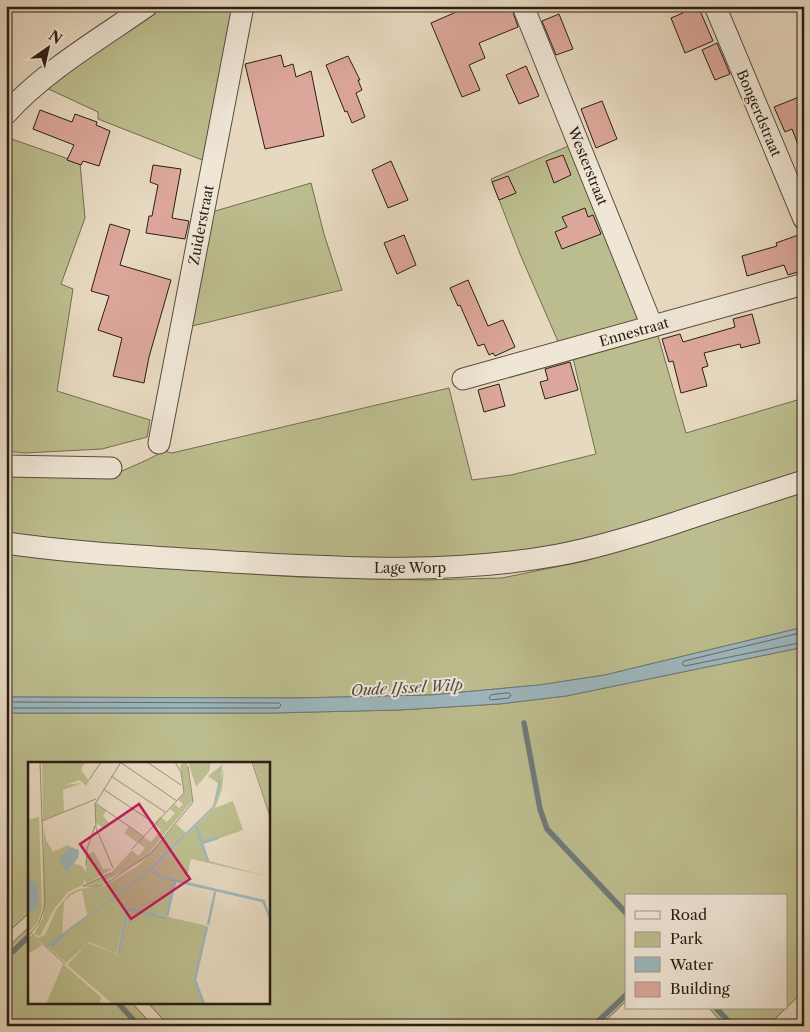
<svg xmlns="http://www.w3.org/2000/svg" width="810" height="1032" font-family="'Libre Caslon Text',serif">
<style>
.green{fill:#bcbd8e;stroke:#726e51}
.water{fill:#9db7be;stroke:#6f7a7a}
.lines{fill:none;stroke-linecap:round;stroke-linejoin:round}
.shore{stroke:#636a69;stroke-width:1}
.stream{stroke:#6f7a7a;stroke-width:5.5}
.building{fill:#dca79a;stroke:#291e14}
.minor-casing{stroke:#584d3f;stroke-width:23}
.minor{stroke:#efe6d6;stroke-width:21}
.labels{text-anchor:middle;stroke-width:4;stroke-linejoin:round;paint-order:stroke}
.street-label{font-size:14px;fill:#291e14;stroke:#efe6d6}
.water-label{font-size:15px;font-style:italic;fill:#4c4c47;stroke:#efe6d6}
.inset-river{fill:none;stroke:#9db7be;stroke-width:2.5}
.inset-road{fill:none;stroke:#9b8e7b;stroke-width:1}
.view{fill:#c2185b;fill-opacity:0.15;stroke:#c2185b;stroke-width:2.5}
.inset-edge{fill:none;stroke:#291e14;stroke-width:2.5}
</style>
<rect width="100%" height="100%" fill="#e7d9c0"/>
<filter id="stains"><feTurbulence type="fractalNoise" baseFrequency=".004" numOctaves="4"/><feColorMatrix values="0 0 0 0 .2 0 0 0 0 .09 0 0 0 0 .02 0 0 0 .5 -.17"/></filter>
<radialGradient id="worn" r=".72"><stop offset=".6" stop-color="#630" stop-opacity="0"/><stop offset="1" stop-color="#630" stop-opacity=".3"/></radialGradient>
<!-- green -->
<g class="green">
<polygon points="157,6 239,6 210,163 98,119 98,112 42,86"/>
<polygon points="6,137 80,163 85,218 61,284 73,289 57,391 150,420 147,437 102,449 24,453 6,451"/>
<polygon points="573,144 639,321 560,346 520,254 491,179"/>
<polygon points="311,183 324,234 342,290 188,327 212,212"/>
<polygon points="656,329 686,433 804,398 804,470 627,532 554,547 484,556 389,559 257,556 107,544 6,533 6,470 42,473 122,471 149,459 164,451 172,453 449,388 472,480 511,475 596,454 572,354"/>
<polygon points="804,492 804,627 605,675 540,685 431,695 297,698 6,697 6,552 113,564 297,577 426,580 502,578 585,561"/>
<polygon points="804,647 804,991 786,1008 786,896 626,896 626,1001 600,1026 169,1026 148,1003 269,1003 269,763 29,763 29,913 6,934 6,713 271,713 399,710 499,704 566,696"/>
<polygon points="29,927 29,1003 132,1003 153,1026 6,1026 6,949"/>
<polygon points="709,1008 786,1008 768,1026 725,1026"/>
</g>
<!-- water -->
<polygon class="water" points="804,627 804,647 566,696 499,704 399,710 271,713 6,713 6,697 297,698 431,695 539,685 605,675"/>
<g class="lines">
<!-- shore -->
<g class="shore">
<polyline points="804,632 684,661 682,664 685,666 804,642"/>
<polygon points="509,693 511,695 509,698 491,700 489,698 491,695"/>
<polyline points="6,702 279,703 281,705 279,708 6,708"/>
</g>
<!-- stream -->
<g class="stream">
<polyline points="524,723 540,809 547,829 626,913"/>
<polyline points="6,958 29,936"/>
<polyline points="118,1003 139,1026"/>
<polyline points="716,1008 733,1026"/>
<polyline points="593,1026 626,995"/>
</g>
</g>
<!-- building -->
<g class="building">
<polygon points="470,6 511,6 518,27 479,43 485,58 469,65 480,90 462,97 431,23"/>
<polygon points="694,6 698,6 713,41 685,53 671,18 683,13 682,11"/>
<polygon points="559,14 573,49 556,55 542,21"/>
<polygon points="717,43 730,74 715,80 702,50"/>
<polygon points="281,55 284,67 293,64 296,77 311,71 324,136 265,149 245,64"/>
<polygon points="348,56 360,80 358,80 362,90 356,93 365,117 352,123 347,111 345,112 326,65"/>
<polygon points="526,66 539,96 519,104 506,75"/>
<polygon points="804,95 804,157 803,157 792,129 785,132 774,107"/>
<polygon points="602,101 617,139 596,148 581,109"/>
<polygon points="40,110 72,122 75,114 97,122 96,125 110,131 99,166 83,161 81,165 67,160 74,145 33,129"/>
<polygon points="563,155 571,175 554,183 546,161"/>
<polygon points="391,161 408,200 388,208 372,170"/>
<polygon points="153,165 181,169 172,218 189,221 185,239 146,233 149,216 152,216 158,185 150,182"/>
<polygon points="508,176 516,193 499,200 492,182"/>
<polygon points="585,208 588,217 593,215 601,234 562,249 555,232 567,227 562,217"/>
<polygon points="110,224 130,230 120,265 171,280 149,357 144,383 113,376 122,338 98,330 109,296 91,291"/>
<polygon points="804,233 804,270 788,275 784,265 747,276 742,256 777,246 776,243"/>
<polygon points="404,235 416,265 397,274 384,243"/>
<polygon points="468,280 488,326 503,320 515,347 495,356 493,353 489,355 484,344 478,346 460,305 458,306 450,288"/>
<polygon points="752,314 760,343 741,348 740,344 704,353 708,366 702,368 707,386 681,393 673,361 669,362 662,339 680,334 683,342 735,327 733,319"/>
<polygon points="570,362 578,390 545,399 540,382 548,380 545,369"/>
<polygon points="499,384 505,406 484,412 478,390"/>
</g>
<g class="lines">
<defs>
<g id="minor">
<polyline points="523,6 652,326"/>
<polyline points="715,6 804,219"/>
<path d="M6,114C43,72 101,38 147,6"/>
<polyline points="463,379 804,284"/>
<polyline points="159,443 243,6"/>
<polyline points="6,466 111,468"/>
<path d="M6,543C82,554 157,557 233,562C343,568 450,575 558,555C597,548 635,536 672,524C716,509 760,495 804,481"/>
</g>
</defs>
<!-- minor casing -->
<use href="#minor" class="minor-casing"/>
<!-- minor -->
<use href="#minor" class="minor"/>
</g>
<g class="labels">
<!-- street labels -->
<g class="street-label">
<text transform="translate(759 113) rotate(67)" y="5">Bongerdstraat</text>
<text transform="translate(588 166) rotate(68)" y="5">Westerstraat</text>
<text transform="translate(201 225) rotate(-79)" y="5">Zuiderstraat</text>
<text transform="translate(634 332) rotate(-16)" y="5">Ennestraat</text>
<text x="410" y="573">Lage Worp</text>
</g>
<!-- water labels -->
<g class="water-label">
<text transform="translate(407 688) rotate(-3)" y="5">Oude IJssel Wilp</text>
</g>
</g>
<!-- overview -->
<g transform="translate(28 762)">
<rect width="242" height="242" fill="#e7d9c0"/>
<path d="M14,0H57L53,8L61,19L58,24L52,18L37,23L54,21L35,28L36,50L15,58ZM155,0H159L165,38L114,99L68,124L58,122L84,110L104,88L110,94L117,86L96,71L101,64L123,80L133,68L126,62L132,55L139,60L147,51L142,47L147,42L151,46L155,42L150,38L156,31L152,4ZM160,0H183L181,10L168,25ZM225,0H242V56ZM194,3L192,21V23L180,14ZM196,7L194,27L187,46L205,39L215,68L175,82L181,99L242,115L163,97L158,120L237,138L242,161L236,140L188,129L179,163L187,129L148,119L140,154L99,147L88,192L61,180L38,201L10,176L17,173L28,148L41,132L51,127L78,123L111,103L148,62L158,71L149,81L117,111L59,153L54,128L43,133L36,140L34,173L22,182H29L42,168L127,105L184,47ZM67,42L78,49L75,54L81,61L77,67L67,60ZM11,55L14,146L10,160L0,171V150L4,149L0,118V58ZM16,64L18,78L25,90L40,83L43,85L35,92L41,109L45,101L54,104L58,110V92L66,90L75,107H84L58,122L57,117L55,123L40,130L26,147L12,174L6,172L15,156ZM102,146L179,164L167,220L176,242H85L39,203L60,181L90,193ZM4,173L14,183L0,192V176ZM35,202L73,235L72,242H18Z" fill="#bcbd8e"/>
<path d="M195,0L191,30L184,47L123,109L42,168L27,184H17L117,111L185,44ZM42,85L51,88L50,96L39,110L33,102L32,96ZM0,117L9,122L10,141L7,148L0,150Z" fill="#9db7be"/>
<path class="inset-river" d="M168,64L180,99M174,81L190,76M126,109L132,115L235,139L243,158M139,154L147,120M180,163L187,130M90,192L100,147L139,156M176,242L167,218L179,165"/>
<path class="inset-road" d="M92,0L149,39M119,0L153,23M224,0L243,58M83,14L137,50M61,18L73,0M75,27L126,61M67,41L115,74M14,59L68,37M104,87L156,31L153,10L147,0M58,103L59,87L67,64M85,106L68,66L67,42L93,0M55,124H70L82,119L123,91L165,40L160,4M55,124L83,111M3,171L37,202M0,174L11,161L17,143L12,0"/>
<path class="view" d="M111,42L162,117L103,157L52,82Z"/>
<rect width="242" height="242" class="inset-edge"/>
</g>
<!-- margin -->
<rect width="810" height="1032" fill="none" stroke="#e7d9c0" stroke-width="25"/>
<rect x="8" y="8" width="795" height="1017" fill="none" stroke="#291e14" stroke-width="2.5"/>
<rect x="12" y="12" width="785" height="1007" fill="none" stroke="#291e14"/>
<!-- legend -->
<rect x="625" y="894" width="162" height="115" fill="#efe6d6" stroke="#a09688"/>
<rect x="635" y="911" width="25" height="8" fill="#efe6d6" stroke="#a09688"/>
<text x="670" y="920" font-size="15" fill="#291e14">Road</text>
<rect x="635" y="932" width="25" height="15" fill="#bcbd8e" stroke="#a09688"/>
<text x="670" y="944" font-size="15" fill="#291e14">Park</text>
<rect x="635" y="957" width="25" height="15" fill="#9db7be" stroke="#a09688"/>
<text x="670" y="970" font-size="15" fill="#291e14">Water</text>
<rect x="635" y="982" width="25" height="15" fill="#dca79a" stroke="#a09688"/>
<text x="670" y="994" font-size="15" fill="#291e14">Building</text>
<!-- north arrow -->
<g transform="translate(48 48) rotate(34)" stroke="#efe6d6" stroke-width="4" paint-order="stroke">
<path d="M0-4L9 19L0 12L-9 19Z" fill="#291e14"/>
<text y="-8" font-size="14" font-weight="bold" text-anchor="middle" fill="#291e14">N</text>
</g>
<rect width="100%" height="100%" filter="url(#stains)"/>
<rect width="100%" height="100%" fill="url(#worn)"/>
</svg>
